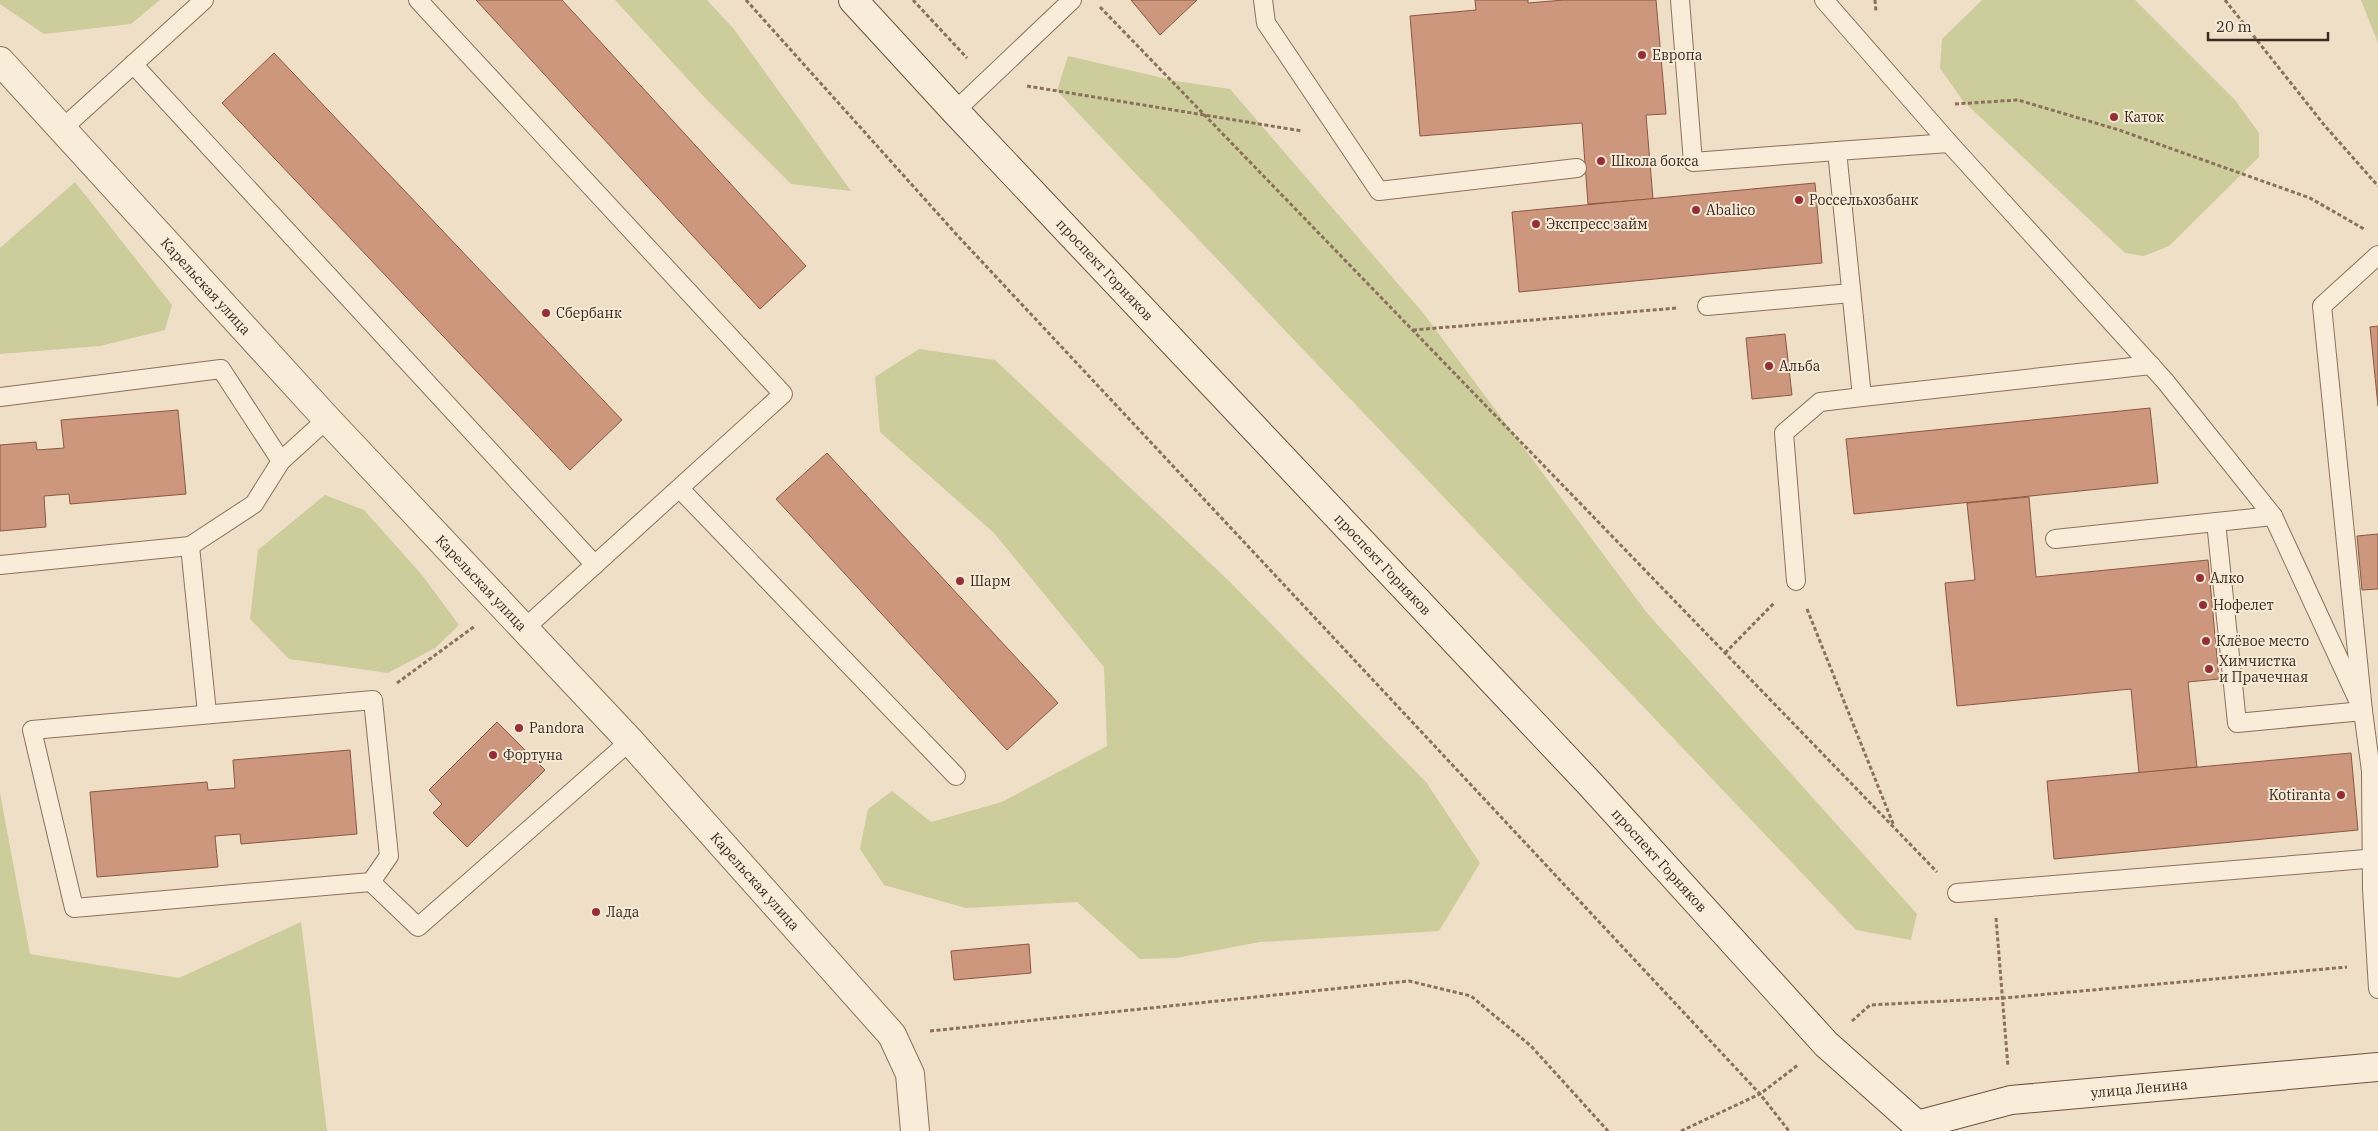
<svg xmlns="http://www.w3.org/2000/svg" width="2378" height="1131" font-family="'IBM Plex Serif',serif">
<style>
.green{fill:#cccd9a}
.building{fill:#cd977d;stroke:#8a5842}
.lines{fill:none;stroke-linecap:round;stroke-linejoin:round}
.service-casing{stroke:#8b715c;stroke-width:20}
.minor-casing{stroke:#8b715c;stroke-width:30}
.secondary-casing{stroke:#6d523f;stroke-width:30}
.path{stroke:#8b715c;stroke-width:3;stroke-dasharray:4 2.5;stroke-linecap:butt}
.service{stroke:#f9edda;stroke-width:18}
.minor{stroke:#f9edda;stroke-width:28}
.secondary{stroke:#f9edda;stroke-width:28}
.poi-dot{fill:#9a2c36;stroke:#f6ead6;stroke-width:2}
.labels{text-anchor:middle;stroke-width:4;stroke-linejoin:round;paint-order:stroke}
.poi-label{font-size:14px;fill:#3b2a20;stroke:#f6ead6;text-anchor:start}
.street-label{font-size:14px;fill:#3b2a20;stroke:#f6ead6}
</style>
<rect width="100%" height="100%" fill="#efdfc7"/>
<!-- green -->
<g class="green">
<polygon points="0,0 160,0 131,24 44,34 0,4"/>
<polygon points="615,0 707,0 733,28 851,191 791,184 706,99"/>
<polygon points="1982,0 2135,0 2235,100 2259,133 2259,157 2169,246 2144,256 2125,253 1963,101 1940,68 1942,39"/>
<polygon points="2361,0 2378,0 2378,43"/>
<polygon points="1068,56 1176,81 1230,89 1424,314 1647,613 1917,914 1911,940 1856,930 1057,91"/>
<polygon points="75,182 172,305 165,330 100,346 0,354 0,248"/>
<polygon points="919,349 995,360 1229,581 1426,782 1480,863 1439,931 1260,942 1176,958 1140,959 1077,902 966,908 884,885 860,849 868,809 892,791 931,822 1002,802 1107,746 1104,667 994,533 880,432 875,377"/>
<polygon points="325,495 364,510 422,575 459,625 435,648 388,673 289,659 250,619 258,550"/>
<polygon points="0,793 30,954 179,978 301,922 327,1131 0,1131"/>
</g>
<!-- building -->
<g class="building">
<polygon points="476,0 562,0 806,266 760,309"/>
<polygon points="1131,0 1197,0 1160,35"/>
<polygon points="1475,0 1528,0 1528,3 1564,0 1656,0 1666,114 1646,115 1653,199 1588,204 1582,123 1420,136 1410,16 1476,10"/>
<polygon points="274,53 622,420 570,470 222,103"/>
<polygon points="1815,183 1822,263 1519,292 1512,212"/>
<polygon points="2378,326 2378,406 2370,327"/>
<polygon points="1785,334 1792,395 1752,399 1746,338"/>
<polygon points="2150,408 2158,483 1854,514 1846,439"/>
<polygon points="178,410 186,494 70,504 69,494 44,496 46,527 0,531 0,445 36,442 37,450 64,448 61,420"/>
<polygon points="827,453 1058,703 1007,750 776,499"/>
<polygon points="2029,497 2036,577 2208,560 2219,679 2188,682 2197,767 2139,773 2131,689 1957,706 1945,583 1975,580 1967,503"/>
<polygon points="2378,534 2378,589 2362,590 2357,536"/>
<polygon points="497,722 545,770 467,847 433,813 442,804 429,790"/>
<polygon points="350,750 357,834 241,844 240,834 215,836 218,867 97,877 90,792 207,782 208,790 235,788 233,760"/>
<polygon points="2351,753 2358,830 2054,859 2047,781"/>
<polygon points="1029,944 1031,973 954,980 951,951"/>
</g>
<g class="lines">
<defs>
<g id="service">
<polyline points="418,0 783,394 525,628"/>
<polyline points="1263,0 1266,23 1379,191 1577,168"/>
<polyline points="1680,0 1693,162 1837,151"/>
<polyline points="1824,0 1949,143 2165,381 2273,516 2363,711 2371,771 2372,889 2378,989"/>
<polyline points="133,64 595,565"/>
<polyline points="955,111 1072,0"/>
<polyline points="63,128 204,0"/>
<polyline points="1949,143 1837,151 1862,397 2151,365"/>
<polyline points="1707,306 1851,293"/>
<polyline points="0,397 221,369 281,461"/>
<polyline points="680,489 956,776"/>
<polyline points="2216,522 2237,723 2363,711 2322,306 2378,255"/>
<polyline points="2055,539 2273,516"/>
<polyline points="0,565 190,546"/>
<polyline points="1796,581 1784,433 1820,402 1862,397"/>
<polygon points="373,700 389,856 371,882 74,908 32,730"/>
<polyline points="207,713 190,546 254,504 281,461 327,419"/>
<polyline points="371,882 418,927 630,741"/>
<polyline points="1957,893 2378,858"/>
</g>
<g id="minor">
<path id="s1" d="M0,61L327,419L630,741L892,1035L910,1074L915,1131"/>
</g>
<g id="secondary">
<path id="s2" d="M853,0L955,111L1591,785L1826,1044L1917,1125L1929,1131"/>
<path id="s3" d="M1917,1125L2011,1100L2378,1067"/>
</g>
</defs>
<!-- service casing -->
<use href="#service" class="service-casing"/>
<!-- minor casing -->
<use href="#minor" class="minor-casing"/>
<!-- secondary casing -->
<use href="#secondary" class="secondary-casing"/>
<!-- path -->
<g class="path">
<polyline points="746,0 957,235 1760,1094 1789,1131"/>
<polyline points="913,0 967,58"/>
<polyline points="1875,0 1876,12"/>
<polyline points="2225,0 2325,126 2378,186"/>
<polyline points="1100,7 1937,872"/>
<polyline points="1027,86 1302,131"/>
<polyline points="1955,104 2018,100 2119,130 2310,198 2364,229"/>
<polyline points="1413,330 1677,308"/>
<polyline points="1807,609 1894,826"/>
<polyline points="1725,653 1775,602"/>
<polyline points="397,683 475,626"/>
<polyline points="1996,918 2008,1067"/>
<polyline points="1852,1021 1870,1005 2004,998 2347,967"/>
<polyline points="930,1031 1409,981 1471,996 1531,1046 1608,1131"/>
<polyline points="1681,1131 1760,1094 1798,1065"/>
</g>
<!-- service -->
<use href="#service" class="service"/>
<!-- minor -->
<use href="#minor" class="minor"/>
<!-- secondary -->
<use href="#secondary" class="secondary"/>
</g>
<!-- markers -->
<g class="poi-dot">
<circle cx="1642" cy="55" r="5"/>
<circle cx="2114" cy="117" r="5"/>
<circle cx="1601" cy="161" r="5"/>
<circle cx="1799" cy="200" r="5"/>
<circle cx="1696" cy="210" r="5"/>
<circle cx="1536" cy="224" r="5"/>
<circle cx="546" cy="313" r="5"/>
<circle cx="1769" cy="366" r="5"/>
<circle cx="2200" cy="578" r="5"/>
<circle cx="960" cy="581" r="5"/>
<circle cx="2203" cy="605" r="5"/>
<circle cx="2206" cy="641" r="5"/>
<circle cx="2209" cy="669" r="5"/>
<circle cx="519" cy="728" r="5"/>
<circle cx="493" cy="755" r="5"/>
<circle cx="2341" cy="795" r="5"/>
<circle cx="596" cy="912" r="5"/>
</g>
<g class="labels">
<!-- poi labels -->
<g class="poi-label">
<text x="1652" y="60">Европа</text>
<text x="2124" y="122">Каток</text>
<text x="1611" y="166">Школа бокса</text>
<text x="1809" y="205">Россельхозбанк</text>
<text x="1706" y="215">Abalico</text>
<text x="1546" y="229">Экспресс займ</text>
<text x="556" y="318">Сбербанк</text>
<text x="1779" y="371">Альба</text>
<text x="2210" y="583">Алко</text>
<text x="970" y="586">Шарм</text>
<text x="2213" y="610">Нофелет</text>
<text x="2216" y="646">Клёвое место</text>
<text x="2219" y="666">Химчистка<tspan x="2219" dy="16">и Прачечная</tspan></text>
<text x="529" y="733">Pandora</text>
<text x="503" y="760">Фортуна</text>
<text x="2331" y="800" text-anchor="end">Kotiranta</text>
<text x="606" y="917">Лада</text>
</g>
<!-- street labels -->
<g class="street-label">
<text dy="5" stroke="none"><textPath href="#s2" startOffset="369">проспект Горняков</textPath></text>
<text dy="5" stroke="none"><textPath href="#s1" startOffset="305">Карельская улица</textPath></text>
<text dy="5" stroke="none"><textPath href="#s2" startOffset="774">проспект Горняков</textPath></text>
<text dy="5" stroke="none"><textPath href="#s1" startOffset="710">Карельская улица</textPath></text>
<text dy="5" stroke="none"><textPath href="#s2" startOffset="1179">проспект Горняков</textPath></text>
<text dy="5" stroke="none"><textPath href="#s1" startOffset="1115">Карельская улица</textPath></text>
<text dy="5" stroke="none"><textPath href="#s3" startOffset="226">улица Ленина</textPath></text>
</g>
</g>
<!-- scale -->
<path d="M2208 32v8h120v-8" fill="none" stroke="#3b2a20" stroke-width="2.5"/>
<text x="2216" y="32" font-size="15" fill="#3b2a20" stroke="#f6ead6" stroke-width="4" paint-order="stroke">20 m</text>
</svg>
